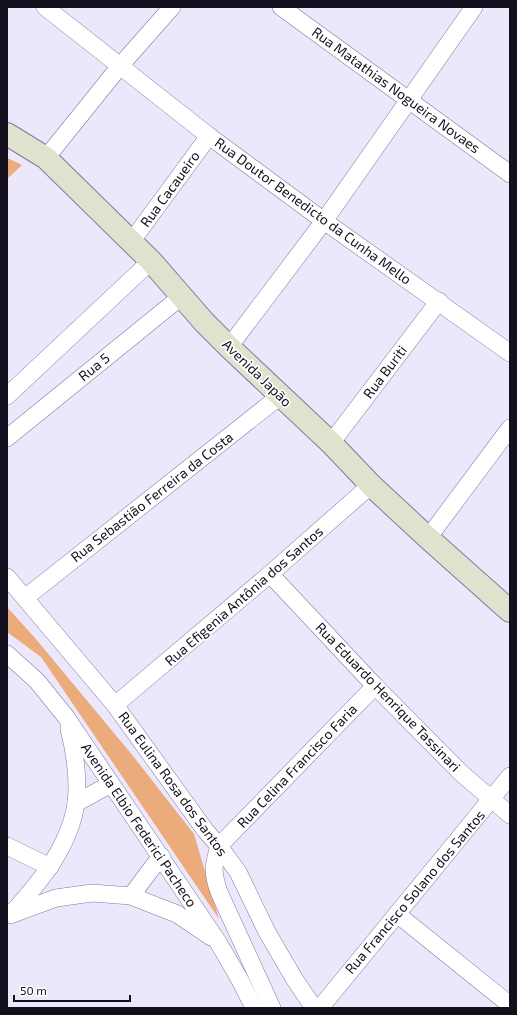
<svg xmlns="http://www.w3.org/2000/svg" width="517" height="1015" font-family="'Exo 2',sans-serif">
<style>
.green{fill:#ebab7b}
.lines{fill:none;stroke-linecap:round;stroke-linejoin:round}
.minor-casing{stroke:#8578a4;stroke-width:18}
.secondary-casing{stroke:#8578a4;stroke-width:24}
.minor{stroke:#fff;stroke-width:17}
.secondary{stroke:#dfe3ce;stroke-width:22}
.labels{text-anchor:middle;stroke-width:3.5;stroke-linejoin:round;paint-order:stroke}
.street-label{font-size:14px;fill:#140f1f;stroke:#fff}
</style>
<rect width="100%" height="100%" fill="#ece7fa"/>
<!-- green -->
<g class="green">
<polygon points="7,158 22,165 7,179"/>
<polygon points="7,607 35,638 133,756 194,834 219,919 41,657 7,632"/>
</g>
<g class="lines">
<defs>
<g id="minor">
<polyline points="45,7 209,136 324,221 510,353"/>
<polyline points="281,7 510,174"/>
<polyline points="46,158 120,66 172,7"/>
<polyline points="131,242 209,136"/>
<polyline points="229,347 324,221 474,7"/>
<polyline points="7,396 151,261"/>
<polyline points="7,438 182,296"/>
<polyline points="331,443 439,301"/>
<polyline points="428,538 510,428"/>
<polyline points="270,574 375,686 461,773 510,815"/>
<polyline points="7,577 115,705 205,830 219,846 238,872 267,932 295,980 314,1008"/>
<polyline points="25,598 280,396"/>
<polyline points="7,654 37,681 66,717 218,942 240,980 254,1008"/>
<polyline points="115,705 270,574 371,485"/>
<polyline points="76,803 111,784"/>
<polyline points="7,846 50,867"/>
<polyline points="131,896 161,856"/>
<path d="M12,913C40,882 70,846 76,803C79,778 75,753 69,729"/>
<polyline points="397,914 510,1005"/>
<polyline points="10,915 56,898 92,893 131,896 177,914 211,937"/>
<path d="M272,1008L219,892C212,872 213,866 219,846L375,686"/>
<polyline points="320,1008 510,776"/>
</g>
<polyline id="secondary" points="7,134 46,158 151,261 204,322 229,347 331,443 371,485 428,538 510,611"/>
</defs>
<!-- minor casing -->
<use href="#minor" class="minor-casing"/>
<!-- secondary casing -->
<use href="#secondary" class="secondary-casing"/>
<!-- minor -->
<use href="#minor" class="minor"/>
<!-- secondary -->
<use href="#secondary" class="secondary"/>
</g>
<g class="labels">
<!-- street labels -->
<g class="street-label">
<text transform="translate(396 90) rotate(36)" y="5">Rua Matathias Nogueira Novaes</text>
<text transform="translate(170 189) rotate(-54)" y="5">Rua Cacaueiro</text>
<text transform="translate(313 211) rotate(36)" y="5">Rua Doutor Benedicto da Cunha Mello</text>
<text transform="translate(94 367) rotate(-39)" y="5">Rua 5</text>
<text transform="translate(385 372) rotate(-53)" y="5">Rua Buriti</text>
<text transform="translate(257 373) rotate(44)" y="5">Avenida Japão</text>
<text transform="translate(152 497) rotate(-38)" y="5">Rua Sebastião Ferreira da Costa</text>
<text transform="translate(244 596) rotate(-41)" y="5">Rua Efigenia Antônia dos Santos</text>
<text transform="translate(388 697) rotate(46)" y="5">Rua Eduardo Henrique Tassinari</text>
<text transform="translate(297 766) rotate(-46)" y="5">Rua Celina Francisco Faria</text>
<text transform="translate(173 784) rotate(54)" y="5">Rua Eulina Rosa dos Santos</text>
<text transform="translate(139 825) rotate(56)" y="5">Avenida Elbio Federici Pacheco</text>
<text transform="translate(415 892) rotate(-50)" y="5">Rua Francisco Solano dos Santos</text>
</g>
</g>
<!-- border -->
<rect width="517" height="1015" fill="none" stroke="#140f1f" stroke-width="16"/>
<!-- scale -->
<path d="M14 995v6h116v-6" fill="none" stroke="#140f1f" stroke-width="2"/>
<text x="20" y="995" font-size="12" fill="#140f1f" stroke="#ffffff" stroke-width="3" paint-order="stroke">50 m</text>
</svg>
